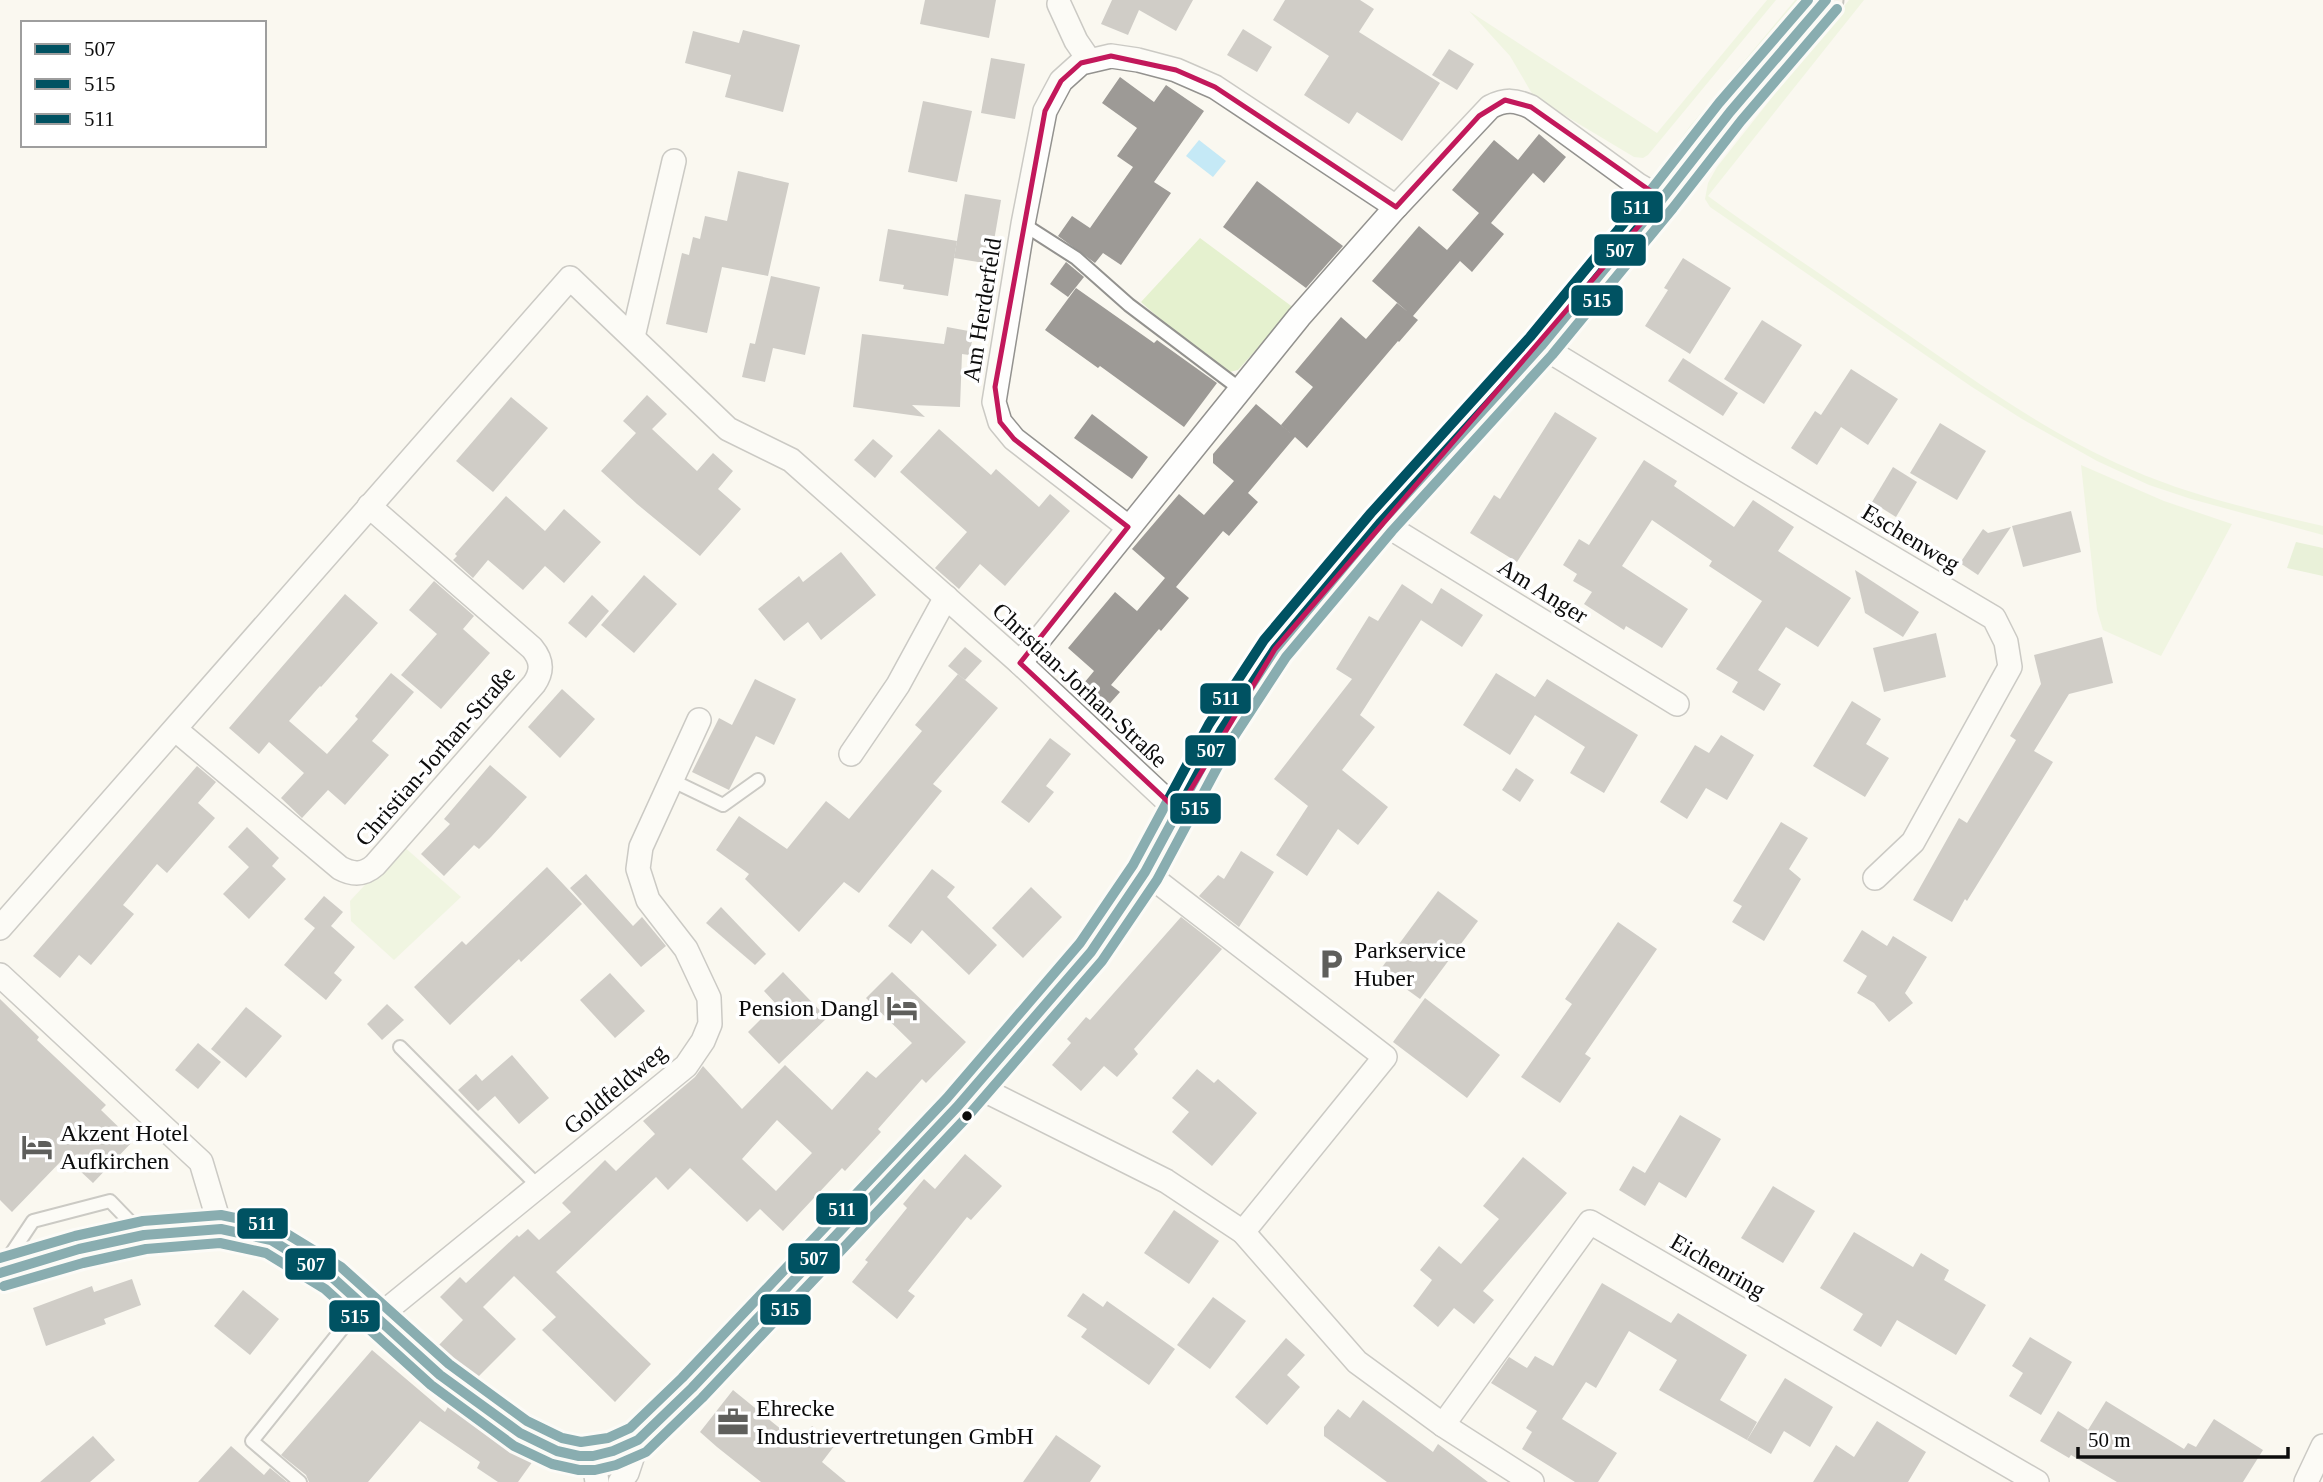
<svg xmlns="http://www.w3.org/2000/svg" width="2323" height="1482" font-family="Georgia,serif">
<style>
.green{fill:#e5f1cf}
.forest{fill:#d6e9bc}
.water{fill:#c5e9f6}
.building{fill:#9d9a96;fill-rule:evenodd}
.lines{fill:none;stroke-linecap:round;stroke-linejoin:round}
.lane-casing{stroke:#93928f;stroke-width:16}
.street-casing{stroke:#93928f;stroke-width:26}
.secondary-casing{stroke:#8a8985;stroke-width:37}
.lane{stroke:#fefefd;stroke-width:12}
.street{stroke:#fefefd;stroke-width:23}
.secondary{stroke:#f4f2e8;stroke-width:33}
.bus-1-casing{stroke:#fff;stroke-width:16}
.bus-2-casing{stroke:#fff;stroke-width:16}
.bus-3-casing{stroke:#fff;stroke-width:16}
.bus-1{stroke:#005262;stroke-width:10}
.bus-2{stroke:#005262;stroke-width:10}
.bus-3{stroke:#005262;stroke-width:10}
.marked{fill:none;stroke:#c2185b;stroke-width:5;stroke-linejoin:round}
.bus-dot{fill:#0c0c0c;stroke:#fff;stroke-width:2.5}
.labels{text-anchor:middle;stroke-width:7;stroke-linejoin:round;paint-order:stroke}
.street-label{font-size:24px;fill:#0c0c0c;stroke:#fff}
.poi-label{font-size:24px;fill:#0c0c0c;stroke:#fff;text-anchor:start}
.line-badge{stroke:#fff;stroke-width:2.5}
.badge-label{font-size:19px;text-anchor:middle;font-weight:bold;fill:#fff}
</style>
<rect width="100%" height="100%" fill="#faf8f0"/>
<!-- green -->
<g class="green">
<polygon points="1767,0 1776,0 1648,155 1643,158 1634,157 1534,97 1510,56 1469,11 1657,133"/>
<polygon points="1795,0 1810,0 1789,25 1727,88 1677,157 1670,161 1664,162 1690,126"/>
<path d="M1849,0H1864L1708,196C1768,240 1830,280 1891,323C1967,375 2044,432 2130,469C2191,496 2258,511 2323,526V535L2191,499L2149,485L2097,461L2022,419L1972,387L1710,207L1705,199L1708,183L1717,167Z"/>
<polygon points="1200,238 1294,308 1238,370 1225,373 1217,370 1141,302"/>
<polygon points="2081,465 2164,501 2232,524 2161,656 2103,630 2097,610"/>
<polygon points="402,845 461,897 394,960 351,921 350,901"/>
</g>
<!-- forest -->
<polygon class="forest" points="2296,542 2323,548 2323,576 2287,568"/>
<!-- water -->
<polygon class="water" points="1199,140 1226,161 1213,177 1186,156"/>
<!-- building -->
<g class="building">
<polygon points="925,0 996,0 989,38 920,24"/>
<polygon points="1112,0 1193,0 1176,31 1139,10 1128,35 1101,24"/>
<polygon points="1285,0 1360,0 1374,9 1359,32 1440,83 1402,141 1357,112 1349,124 1304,95 1329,56 1273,20"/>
<polygon points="1243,29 1272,47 1257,72 1227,55"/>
<polygon points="743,30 800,45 783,112 725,97 731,75 685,63 693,31 739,43"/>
<polygon points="1449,49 1474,64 1457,90 1432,75"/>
<polygon points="991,58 1025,64 1015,119 981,113"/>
<polygon points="1120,77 1154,102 1166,85 1204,111 1154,182 1171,193 1121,265 1103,253 1095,263 1058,236 1072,216 1090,228 1133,167 1117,156 1137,128 1102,103"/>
<polygon points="923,101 972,111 957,182 908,172"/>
<polygon points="1539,134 1566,157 1544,183 1533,173 1491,223 1504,234 1472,272 1460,261 1413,316 1418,320 1399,342 1398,341 1307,448 1295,437 1248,493 1258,502 1229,536 1223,531 1176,587 1189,598 1161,631 1159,629 1111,685 1120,692 1104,710 1079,689 1094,671 1068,648 1115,592 1137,611 1165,578 1132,549 1179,494 1204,515 1234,481 1213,463 1213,454 1256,404 1295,437 1281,425 1313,387 1295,372 1341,317 1366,339 1397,303 1408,312 1372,281 1419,226 1447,250 1479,213 1452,190 1494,140 1518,160"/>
<polygon points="738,171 789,183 768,276 722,267 707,333 666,324 682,253 689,255 693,237 700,239 705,216 727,221"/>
<polygon points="1257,181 1343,246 1306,288 1223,227"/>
<polygon points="965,194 1001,200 990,264 954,258"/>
<polygon points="888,229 957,241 948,296 903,289 904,285 879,281"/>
<polygon points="1683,258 1731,288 1690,354 1645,326 1668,290 1664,288"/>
<polygon points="1066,262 1084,277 1068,297 1050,284"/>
<polygon points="771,276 820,287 805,355 773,348 765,382 742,377 750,343 755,344"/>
<polygon points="1076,288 1154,343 1157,340 1217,383 1184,427 1100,366 1098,368 1045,330"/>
<polygon points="1762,320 1802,345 1764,404 1724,379"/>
<polygon points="947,327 974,332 969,355 962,354 960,407 912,405 925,417 853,407 862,334 944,344"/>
<polygon points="1683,358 1738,393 1723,416 1668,381"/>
<polygon points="1851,369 1898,399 1868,445 1841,427 1817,465 1791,448 1815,411 1821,415"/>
<polygon points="647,395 667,414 652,429 697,471 713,453 733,471 718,489 741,509 700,556 637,504 601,471 636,433 623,421"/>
<polygon points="511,397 548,428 493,492 456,461"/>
<polygon points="1555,412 1597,438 1517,562 1470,533 1494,495 1500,499"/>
<polygon points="1092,414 1148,457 1132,479 1074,438"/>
<polygon points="1940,423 1986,451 1957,500 1910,473"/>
<polygon points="939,429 991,475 996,469 1039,507 1050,494 1070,511 1005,586 980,564 959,589 935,568 967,532 900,472"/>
<polygon points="873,439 893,456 875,478 854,460"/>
<polygon points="1644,460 1677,481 1674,486 1734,527 1753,500 1794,527 1778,551 1851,598 1818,647 1786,627 1758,670 1781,684 1764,711 1732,692 1738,682 1716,669 1762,601 1709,566 1712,561 1652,520 1622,566 1688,609 1662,648 1626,626 1624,630 1584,604 1592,592 1573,581 1577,574 1563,565 1579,539 1589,545"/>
<polygon points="1893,467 1917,482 1896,517 1872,502"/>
<polygon points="506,496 545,531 564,509 601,542 564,583 545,566 523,590 488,560 473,578 453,560 457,556 455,554"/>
<polygon points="2071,511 2081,552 2023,567 2012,526"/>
<polygon points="2011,527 1978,575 1960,563 1983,529 1988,533"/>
<polygon points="841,552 876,595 821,640 808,622 784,641 758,609 799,576 803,582"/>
<polygon points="1855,570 1919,612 1903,637 1865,613"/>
<polygon points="644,575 677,604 634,653 601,625"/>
<polygon points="434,581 474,616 463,629 490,653 441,709 401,675 437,634 409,610"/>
<polygon points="1402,584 1432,604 1441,588 1483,615 1462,647 1421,620 1423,617 1360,715 1375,727 1342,770 1388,807 1358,845 1338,829 1307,876 1276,855 1308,806 1274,779 1352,679 1336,669 1369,616 1378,621"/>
<polygon points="345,594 378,623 321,687 320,686 289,721 327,754 358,719 355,716 391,673 414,692 372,741 389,755 345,805 328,790 302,818 281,798 304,773 269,742 259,754 229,728"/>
<polygon points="592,595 609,611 586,638 568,623"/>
<polygon points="1936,633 1946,677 1884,692 1873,648"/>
<polygon points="2102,637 2113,683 2069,694 2034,751 2053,762 1967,901 1965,899 1952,922 1913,900 1959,818 1967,823 2016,740 2010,736 2041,684 2034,655"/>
<polygon points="965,647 982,661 965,680 948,666"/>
<polygon points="1496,673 1535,697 1547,679 1638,735 1604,793 1570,773 1585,747 1535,715 1510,755 1463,725"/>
<polygon points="958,674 998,708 933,784 942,791 859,893 844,882 799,932 745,879 749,874 716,850 739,816 787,849 826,801 849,819 922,731 915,725"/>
<polygon points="755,679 796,699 774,745 756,736 729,790 692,772 719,718 732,725"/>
<polygon points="562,689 595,719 560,758 528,727"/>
<polygon points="1852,701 1881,719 1866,744 1889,758 1865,797 1813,766"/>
<polygon points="1721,735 1754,755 1727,800 1706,788 1687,819 1660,802 1695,745 1709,753"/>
<polygon points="1050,738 1071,754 1046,786 1054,792 1029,823 1001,802"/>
<polygon points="490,765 527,797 491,837 479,849 474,845 444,876 421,854 450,824 444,819"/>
<polygon points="197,766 216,782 198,803 215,818 167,873 157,864 123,905 134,914 91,965 79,955 60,978 33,956"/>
<polygon points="1516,768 1534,780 1520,802 1502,790"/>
<polygon points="1781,822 1808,838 1789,869 1801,879 1764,941 1732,922 1742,906 1733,901"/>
<polygon points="247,827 279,858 272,866 286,879 249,919 223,894 249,867 228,847"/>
<polygon points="1241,851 1274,872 1239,927 1199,896 1218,875 1224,879"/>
<polygon points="547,867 582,904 521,962 519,959 450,1025 414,987 462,941 466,945"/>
<polygon points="932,869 955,887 947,897 997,945 969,975 922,930 911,944 888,926"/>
<polygon points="586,874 633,926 642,917 666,946 641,967 570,888"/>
<polygon points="1031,887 1062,917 1023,958 992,928"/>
<polygon points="1438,891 1478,921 1420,999 1380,970"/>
<polygon points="324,896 343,912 331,926 355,947 334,973 342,980 326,1000 284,965 315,928 304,919"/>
<polygon points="721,907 766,954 755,965 706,923"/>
<polygon points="1181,917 1222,949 1134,1049 1138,1054 1117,1077 1104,1066 1081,1091 1052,1065 1071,1043 1067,1039 1086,1017 1090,1020"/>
<polygon points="1618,922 1657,949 1585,1054 1591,1058 1560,1103 1521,1077 1572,1004 1565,999"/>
<polygon points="1862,930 1887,946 1893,936 1927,957 1905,993 1913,1003 1889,1022 1874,1003 1857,993 1867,976 1843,961"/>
<polygon points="783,972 827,1018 779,1064 748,1032 776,1004 764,991"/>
<path d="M892,972L966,1042L926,1083L922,1079L878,1129L881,1132L845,1171L842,1168L783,1231L760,1209L747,1222L690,1168L668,1190L656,1177L556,1272L651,1364L615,1402L542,1330L556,1317L514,1276L483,1307L516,1339L477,1378L452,1360L438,1346L463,1320L440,1297L460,1277L466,1283L517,1235L519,1237L528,1229L539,1240L571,1212L562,1203L605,1160L616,1171L655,1134L643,1121L695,1077L703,1066L742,1109L785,1065L832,1110L867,1071L876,1078L912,1043L866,998ZM777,1120L812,1153L776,1191L742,1159Z"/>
<polygon points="610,973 645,1011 615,1038 580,1000"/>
<polygon points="1425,998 1500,1055 1467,1098 1393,1042"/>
<polygon points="0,999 39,1037 37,1040 106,1105 101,1110 133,1141 93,1183 65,1157 12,1212 0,1200"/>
<polygon points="387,1004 404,1020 382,1040 367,1024"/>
<polygon points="246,1007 282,1036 246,1078 211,1049"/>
<polygon points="198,1043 221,1062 198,1089 175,1070"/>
<polygon points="512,1055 549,1098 519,1124 495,1096 478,1111 458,1090 476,1074 482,1081"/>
<polygon points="1197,1069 1214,1083 1218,1079 1257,1113 1212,1166 1172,1132 1189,1112 1172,1098"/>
<polygon points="1680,1115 1721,1139 1686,1198 1659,1182 1645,1206 1619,1190 1633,1166 1645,1173"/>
<polygon points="965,1154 1002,1186 971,1220 967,1217 908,1291 915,1296 897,1319 852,1282 868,1262 865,1260 907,1208 903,1204 924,1179 935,1189"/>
<polygon points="1523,1157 1567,1193 1483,1291 1494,1300 1474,1324 1454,1308 1438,1327 1413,1306 1432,1280 1420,1270 1439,1246 1461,1264 1499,1219 1483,1206"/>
<polygon points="1773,1186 1815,1211 1783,1263 1741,1238"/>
<polygon points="1174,1210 1219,1241 1189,1284 1144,1253"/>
<polygon points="1854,1232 1913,1267 1921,1253 1949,1270 1944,1280 1986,1305 1956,1355 1897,1320 1881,1347 1853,1330 1863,1314 1820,1288"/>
<polygon points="132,1279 141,1305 104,1319 106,1324 46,1346 33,1308 92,1286 94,1292"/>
<polygon points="1602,1283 1671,1323 1678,1313 1747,1355 1720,1400 1757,1422 1747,1440 1659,1390 1677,1360 1629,1331 1596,1388 1586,1382 1562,1419 1617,1453 1598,1482 1575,1482 1522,1449 1532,1432 1526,1428 1537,1411 1491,1383 1509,1357 1527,1368 1535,1356 1553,1366"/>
<polygon points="243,1290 279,1319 250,1355 214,1326"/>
<polygon points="1083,1293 1103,1307 1107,1301 1175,1349 1149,1385 1081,1337 1087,1329 1067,1316"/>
<polygon points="1213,1297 1246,1321 1210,1369 1177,1345"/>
<polygon points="2030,1337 2072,1362 2041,1415 2009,1396 2023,1373 2012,1366"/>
<polygon points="1286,1338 1305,1355 1287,1375 1300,1387 1267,1425 1235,1397"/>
<polygon points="372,1350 445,1412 449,1405 509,1449 533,1461 518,1482 498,1482 477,1468 480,1462 420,1421 368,1482 309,1482 306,1475 281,1455"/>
<polygon points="1785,1378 1833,1407 1810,1447 1784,1431 1771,1454 1747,1440"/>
<polygon points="733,1390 798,1443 812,1426 835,1445 822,1462 846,1482 761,1482 717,1447 700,1432"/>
<polygon points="1363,1400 1433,1452 1438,1444 1488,1482 1387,1482 1324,1436 1324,1427 1338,1409 1350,1418"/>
<polygon points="2106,1401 2184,1449 2188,1443 2196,1447 2214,1419 2263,1450 2243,1482 2117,1482 2071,1455 2069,1458 2040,1441 2058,1411 2088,1430"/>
<polygon points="1877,1421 1926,1452 1908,1482 1813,1482 1836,1445 1854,1457"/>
<polygon points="1056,1435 1101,1466 1090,1482 1023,1482"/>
<polygon points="93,1436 115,1460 90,1482 40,1482"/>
<polygon points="231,1446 264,1475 270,1468 287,1482 198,1482"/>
</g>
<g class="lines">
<defs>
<g id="lane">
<polyline points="1023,224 1076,258 1129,305 1240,389"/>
<polyline points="671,780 723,805 758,780"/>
<polyline points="400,1047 538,1186"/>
<polyline points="3,1266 33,1221 110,1201 141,1233"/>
<polyline points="300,1482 252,1441 362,1304"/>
</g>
<g id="street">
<polyline points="1059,4 1076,41 1089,60"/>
<polyline points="633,337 674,161"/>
<polyline points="1541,346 1748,472 1994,618 2006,642 2010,667 1913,842 1875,878"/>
<polyline points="1381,522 1677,704"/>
<polyline points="1128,527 1014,439 1000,422 994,402 1023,224 1045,111 1061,81 1081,63 1111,56 1138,60 1176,70 1215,87 1396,207"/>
<path d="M1020,663L1299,317L1396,207L1490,107C1506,99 1515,100 1531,107L1638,185L1662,199"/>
<path d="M176,730L340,868C353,875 364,875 375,865L534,684C543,671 542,660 532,648L369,506"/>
<polyline points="851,754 898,685 946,597"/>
<polyline points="1145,872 1385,1057 1243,1232"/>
<polyline points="0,928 570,278 728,429 791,460 1020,663 1178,811"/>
<polyline points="0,975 201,1162 221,1229"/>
<polyline points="976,1086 1166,1181 1243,1232 1357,1362 1443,1425 1532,1482"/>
<polyline points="378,1317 686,1066 703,1041 710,1024 709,998 686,949 648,900 638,869 641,847 699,720"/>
<polyline points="1443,1425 1590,1222 2037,1482"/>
<polyline points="593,1456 597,1482"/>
<polyline points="620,1482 627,1473 638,1440"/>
<polyline points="2306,1482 2323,1446"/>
</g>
<polyline id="secondary" points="0,1273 79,1249 144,1235 221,1229 271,1240 333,1278 440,1375 520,1433 557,1451 579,1456 593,1456 613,1451 638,1440 692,1388 957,1107 1091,952 1145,872 1221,731 1275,649 1381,522 1541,346 1662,199 1730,112 1826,0"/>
</defs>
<!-- lane casing -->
<use href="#lane" class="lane-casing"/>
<!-- street casing -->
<use href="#street" class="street-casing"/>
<!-- secondary casing -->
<use href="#secondary" class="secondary-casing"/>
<!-- lane -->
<use href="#lane" class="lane"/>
<!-- street -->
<use href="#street" class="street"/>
<!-- secondary -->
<use href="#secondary" class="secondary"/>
<defs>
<polyline id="bus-1" points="0,1273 79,1249 144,1235 221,1229 271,1240 333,1278 440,1375 520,1433 557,1451 579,1456 593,1456 613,1451 638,1440 692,1388 957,1107 1091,952 1145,872 1221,731 1275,649 1381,522 1541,346 1662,199 1730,112 1826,0"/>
<polyline id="bus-2" points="4,1286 83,1263 146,1249 220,1243 266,1253 325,1289 431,1385 514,1446 552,1464 579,1470 595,1470 616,1465 646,1452 702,1398 967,1117 1102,961 1157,880 1233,738 1286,657 1392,531 1552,355 1673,208 1741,121 1837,9"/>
<polyline id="bus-3" points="0,1258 75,1236 143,1221 221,1215 274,1226 341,1267 449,1364 527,1421 562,1438 581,1442 608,1438 630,1428 682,1378 947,1098 1080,943 1133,865 1209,724 1264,640 1371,513 1530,337 1651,190 1719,103 1808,0"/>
</defs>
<!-- bus-1 casing -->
<use href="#bus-1" class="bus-1-casing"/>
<!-- bus-2 casing -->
<use href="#bus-2" class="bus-2-casing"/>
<!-- bus-3 casing -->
<use href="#bus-3" class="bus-3-casing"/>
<!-- bus-1 -->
<use href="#bus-1" class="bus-1"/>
<!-- bus-2 -->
<use href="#bus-2" class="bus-2"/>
<!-- bus-3 -->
<use href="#bus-3" class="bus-3"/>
</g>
<!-- marked area -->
<path d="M0 0H2323V1482H0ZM1111,56L1176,70L1215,87L1396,207L1479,116L1505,100L1531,107L1662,199L1275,649L1178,811L1020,663L1128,527L1014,439L1000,422L995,387L1045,111L1061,81L1081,63Z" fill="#faf8f0" fill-opacity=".55" fill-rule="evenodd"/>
<path class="marked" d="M1111,56L1176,70L1215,87L1396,207L1479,116L1505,100L1531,107L1662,199L1275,649L1178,811L1020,663L1128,527L1014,439L1000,422L995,387L1045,111L1061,81L1081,63Z"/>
<!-- icons -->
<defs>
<symbol id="parking-bare" viewBox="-9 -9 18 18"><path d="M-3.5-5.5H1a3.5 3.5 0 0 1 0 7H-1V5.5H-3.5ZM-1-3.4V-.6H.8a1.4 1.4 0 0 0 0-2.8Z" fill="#5f5f5c" stroke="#fff" stroke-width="2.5" paint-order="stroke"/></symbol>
<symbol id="hotel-bare" viewBox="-9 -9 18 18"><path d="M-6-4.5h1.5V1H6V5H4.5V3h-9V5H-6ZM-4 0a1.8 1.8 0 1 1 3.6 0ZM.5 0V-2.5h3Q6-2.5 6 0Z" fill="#5f5f5c" stroke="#fff" stroke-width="2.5" paint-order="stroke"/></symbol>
<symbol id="office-bare" viewBox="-9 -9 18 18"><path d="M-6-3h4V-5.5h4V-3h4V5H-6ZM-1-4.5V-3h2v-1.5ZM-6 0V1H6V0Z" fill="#5f5f5c" stroke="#fff" stroke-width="2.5" paint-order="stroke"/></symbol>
</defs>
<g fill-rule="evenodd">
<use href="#parking-bare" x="1309" y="942" width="44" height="44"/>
<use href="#hotel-bare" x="880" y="986" width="44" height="44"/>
<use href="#hotel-bare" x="15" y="1125" width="44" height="44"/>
<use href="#office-bare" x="711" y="1400" width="44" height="44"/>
</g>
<!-- markers -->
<circle class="bus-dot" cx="967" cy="1116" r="6"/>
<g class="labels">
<!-- street labels -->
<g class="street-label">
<text transform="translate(982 310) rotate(-81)" y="8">Am Herderfeld</text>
<text transform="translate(1911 538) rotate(31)" y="8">Eschenweg</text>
<text transform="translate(1543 591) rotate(32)" y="8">Am Anger</text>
<text transform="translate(1080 685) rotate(43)" y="8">Christian-Jorhan-Straße</text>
<text transform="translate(435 756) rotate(-49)" y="8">Christian-Jorhan-Straße</text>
<text transform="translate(615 1089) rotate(-40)" y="8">Goldfeldweg</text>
<text transform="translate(1718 1266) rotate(30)" y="8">Eichenring</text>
</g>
<!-- poi labels -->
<g class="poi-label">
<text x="1354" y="958">Parkservice<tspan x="1354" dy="28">Huber</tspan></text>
<text x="879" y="1016" text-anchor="end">Pension Dangl</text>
<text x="60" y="1141">Akzent Hotel<tspan x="60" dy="28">Aufkirchen</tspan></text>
<text x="756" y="1416">Ehrecke<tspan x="756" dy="28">Industrievertretungen GmbH</tspan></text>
</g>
</g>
<g class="line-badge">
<rect x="1610" y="190" width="54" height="34" rx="7" fill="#005262"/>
<rect x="1593" y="233" width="54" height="34" rx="7" fill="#005262"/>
<rect x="1570" y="284" width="54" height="33" rx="7" fill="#005262"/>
<rect x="1199" y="682" width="53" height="33" rx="7" fill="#005262"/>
<rect x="1184" y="734" width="53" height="33" rx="7" fill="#005262"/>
<rect x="1169" y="792" width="53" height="33" rx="7" fill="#005262"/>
<rect x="815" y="1192" width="54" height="34" rx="7" fill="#005262"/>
<rect x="236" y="1207" width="53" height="33" rx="7" fill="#005262"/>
<rect x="787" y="1242" width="54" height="33" rx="7" fill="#005262"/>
<rect x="284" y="1247" width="53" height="34" rx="7" fill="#005262"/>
<rect x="759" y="1293" width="53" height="33" rx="7" fill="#005262"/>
<rect x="328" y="1299" width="53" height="34" rx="7" fill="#005262"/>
</g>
<g class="badge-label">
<text x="1637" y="214">511</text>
<text x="1620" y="257">507</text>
<text x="1597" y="307">515</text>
<text x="1226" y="705">511</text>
<text x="1211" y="757">507</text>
<text x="1195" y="815">515</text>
<text x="842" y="1216">511</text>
<text x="262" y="1230">511</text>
<text x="814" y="1265">507</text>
<text x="311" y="1271">507</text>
<text x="785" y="1316">515</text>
<text x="355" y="1323">515</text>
</g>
<!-- legend -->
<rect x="21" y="21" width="245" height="126" fill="#ffffff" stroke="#9e9e9e" stroke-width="2"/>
<rect x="35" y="44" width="35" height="10" fill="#005262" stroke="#9e9e9e" stroke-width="2"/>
<text x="84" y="56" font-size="21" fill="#0c0c0c">507</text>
<rect x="35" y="79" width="35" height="10" fill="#005262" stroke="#9e9e9e" stroke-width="2"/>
<text x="84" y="91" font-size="21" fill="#0c0c0c">515</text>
<rect x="35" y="114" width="35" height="10" fill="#005262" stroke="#9e9e9e" stroke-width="2"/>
<text x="84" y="126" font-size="21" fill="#0c0c0c">511</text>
<!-- scale -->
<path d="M2078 1447v10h210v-10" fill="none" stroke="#0c0c0c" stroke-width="3.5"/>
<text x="2088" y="1447" font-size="21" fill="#0c0c0c" stroke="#ffffff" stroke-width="5" paint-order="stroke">50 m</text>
</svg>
